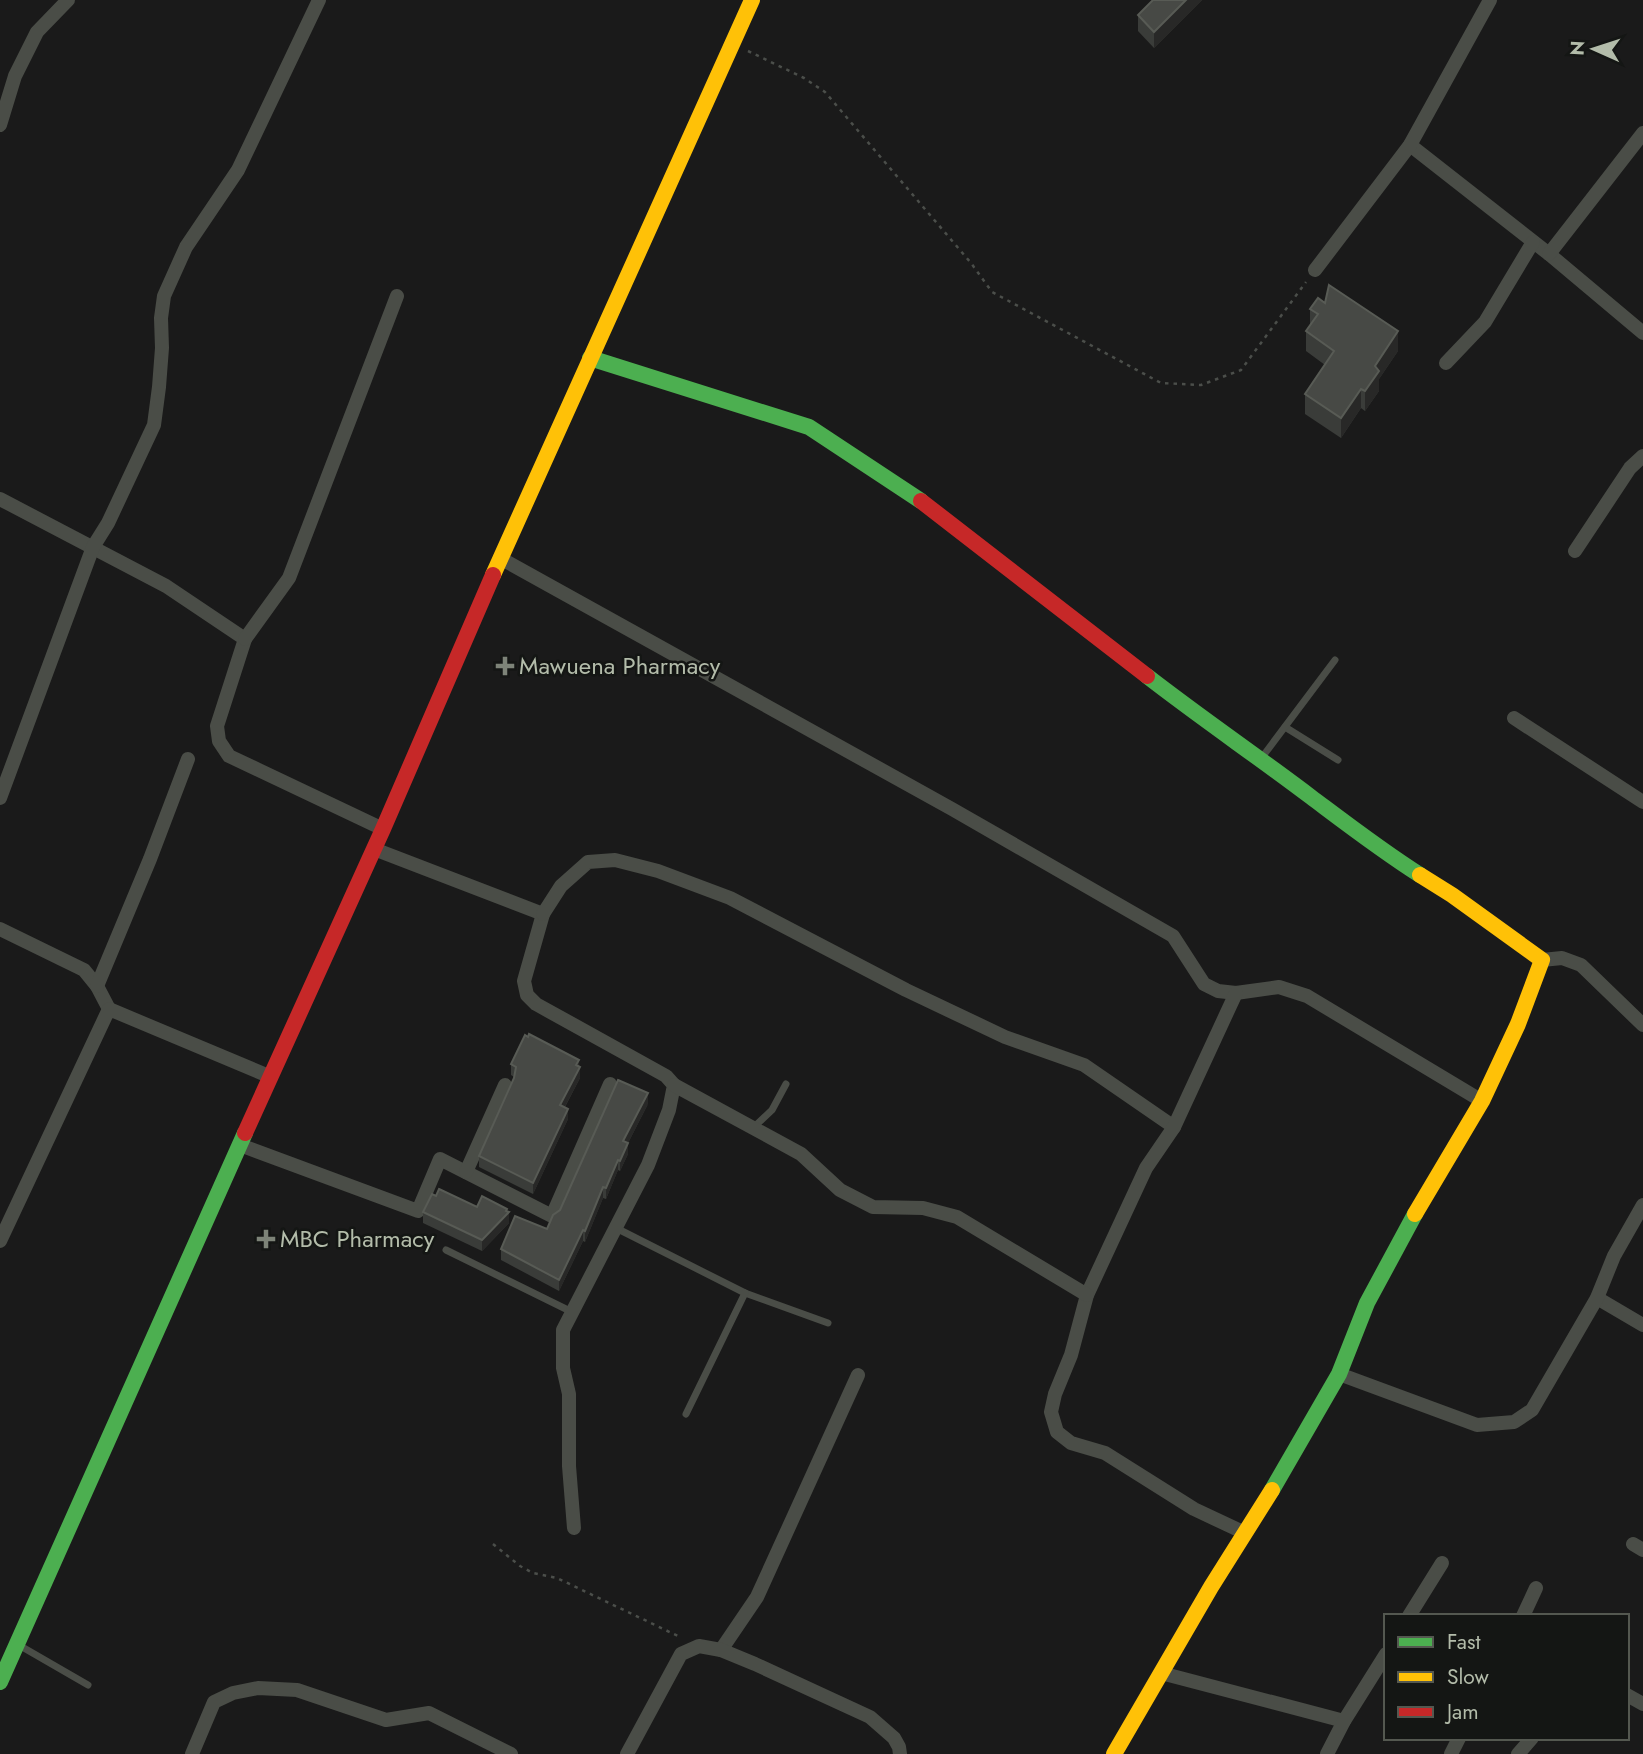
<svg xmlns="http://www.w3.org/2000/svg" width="1643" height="1754" font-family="Jost,sans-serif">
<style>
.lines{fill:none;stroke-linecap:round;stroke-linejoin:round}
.path{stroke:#4b4e4a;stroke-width:2.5;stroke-dasharray:3.5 5;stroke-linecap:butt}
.lane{stroke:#4a4d47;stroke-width:7}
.street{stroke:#4a4d47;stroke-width:14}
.fast{stroke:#4caf50;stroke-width:16}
.slow{stroke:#ffc107;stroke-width:16}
.jam{stroke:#c62828;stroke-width:16}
.wall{fill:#3a3c39}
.shaded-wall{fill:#282827}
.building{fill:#474945;stroke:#585b55;stroke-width:2}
.poi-dot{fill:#7d8378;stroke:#141614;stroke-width:2.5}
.labels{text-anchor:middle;stroke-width:5;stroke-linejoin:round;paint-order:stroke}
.poi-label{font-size:24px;fill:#b3bcaa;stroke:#141614;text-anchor:start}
</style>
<rect width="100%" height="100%" fill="#1a1a1a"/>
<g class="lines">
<!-- path -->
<g class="path">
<polyline points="748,51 804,78 825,92 971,263 992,292 1161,383 1201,385 1241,370 1306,282"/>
<polyline points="493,1544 520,1566 533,1573 557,1578 680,1637"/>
</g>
<!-- lane -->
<g class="lane">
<polyline points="1285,727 1338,760"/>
<polyline points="1260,760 1335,660"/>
<polyline points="754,1127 772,1110 786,1084"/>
<polyline points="616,1228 745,1293 828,1323"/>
<polyline points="446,1250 572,1312"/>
<polyline points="686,1414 745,1293"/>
<polyline points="17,1644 88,1685"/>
</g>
<!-- street -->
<g class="street">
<polyline points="0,125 15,76 37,32 68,0"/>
<polyline points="1410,145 1549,254 1643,333"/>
<polyline points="1549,254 1643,133"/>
<polyline points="1315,270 1410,145 1490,0"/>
<polyline points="1446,363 1485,322 1533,242"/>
<polyline points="0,499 166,586 245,639 217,726 219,741 229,756 383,829"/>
<polyline points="1575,551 1630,468 1643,456"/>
<polyline points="500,558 952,809 1173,936 1204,984 1218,991 1236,993 1279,987 1307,996 1482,1101"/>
<polyline points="245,639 289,578 397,296"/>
<polyline points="1514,718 1643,802"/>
<polyline points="0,798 93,547 108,523 154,425 159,387 162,348 161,318 164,296 186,247 238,170 319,0"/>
<polyline points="374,849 543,914 524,981 527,995 536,1004 666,1076 674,1085 669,1110 648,1165 563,1330 563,1368 569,1394 569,1466 574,1528"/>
<polyline points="543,914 561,886 588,862 615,860 658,871 730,898 906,990 1005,1037 1084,1065 1174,1127"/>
<polyline points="0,929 84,970 97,986 109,1009"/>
<polyline points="1542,960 1562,958 1581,965 1643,1025"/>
<polyline points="97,986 150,859 188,759"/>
<polyline points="1236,993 1174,1127 1146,1168 1087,1295 1071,1355 1055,1394 1051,1412 1057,1432 1071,1443 1105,1453 1194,1509 1245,1533"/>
<polyline points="674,1085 801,1154 840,1190 873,1207 923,1208 957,1217 1087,1295"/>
<polyline points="240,1145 418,1211 440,1159 552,1216 610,1084"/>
<polyline points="466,1172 505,1085"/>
<polyline points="0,1241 109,1009 271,1077"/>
<polyline points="1597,1298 1643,1325"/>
<polyline points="1339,1374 1477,1425 1514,1422 1532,1410 1597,1298 1614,1256 1643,1205"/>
<polyline points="1633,1544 1643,1550"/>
<polyline points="1409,1616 1442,1563"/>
<polyline points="1523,1616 1536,1588"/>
<polyline points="721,1650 757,1597 858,1375"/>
<polyline points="1161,1673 1344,1721"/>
<polyline points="1627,1695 1643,1704"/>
<polyline points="192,1754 214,1702 233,1693 258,1688 297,1690 386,1720 429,1713 511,1754"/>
<polyline points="627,1754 681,1654 699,1646 721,1650 755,1664 870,1717 894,1738 899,1747 900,1754"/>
<polyline points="1327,1754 1344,1721 1386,1654"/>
<polyline points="1451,1754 1459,1738"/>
<polyline points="1518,1754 1532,1738"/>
</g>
<!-- fast -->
<g class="fast">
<polyline points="590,358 809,427 921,501"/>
<path d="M1147,676C1201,718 1257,756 1311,797C1347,824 1382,851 1420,875"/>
<polyline points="1272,1490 1339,1374 1367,1303 1415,1214"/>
<polyline points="0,1682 245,1133"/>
</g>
<!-- slow -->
<g class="slow">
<polyline points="493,575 752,0"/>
<polyline points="1415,1214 1482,1101 1518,1024 1542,960 1452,895 1420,875"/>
<polyline points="1114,1754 1211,1587 1272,1490"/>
</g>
<!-- jam -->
<g class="jam">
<polyline points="921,501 1147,676"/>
<polyline points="245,1133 383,829 493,575"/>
</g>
</g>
<!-- wall -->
<g class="wall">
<polygon points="1153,0 1202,0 1154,48 1138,31 1138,15"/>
<polygon points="1310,309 1398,351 1379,379 1379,391 1365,411 1361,408 1341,438 1305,414 1305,394 1325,365 1306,351 1306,331 1310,325"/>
<polygon points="511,1064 579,1067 580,1078 565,1107 568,1119 533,1194 479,1167 479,1156 514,1077 511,1075"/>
<polygon points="648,1104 628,1143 628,1154 620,1171 618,1170 606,1199 603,1198 585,1242 583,1241 559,1291 501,1260 501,1249 547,1229 560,1210"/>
<polygon points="477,1207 507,1212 509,1223 482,1251 423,1223 423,1212"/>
</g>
<!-- shaded-wall -->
<g class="shaded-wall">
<polygon points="1186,0 1202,0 1154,48 1154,32"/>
<polygon points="1398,331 1398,351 1379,379 1379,391 1365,411 1365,391 1375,366"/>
<polygon points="1361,389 1361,408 1341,438 1341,418"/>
<polygon points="579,1060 580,1078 560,1116 560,1105"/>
<polygon points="648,1093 648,1104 628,1143 628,1154 620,1171 620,1161 623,1141"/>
<polygon points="568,1109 568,1119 533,1194 533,1183"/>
<polygon points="618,1160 618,1170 606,1199 606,1188"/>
<polygon points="603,1187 603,1198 585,1242 585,1231"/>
<polygon points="507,1209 507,1214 509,1212 509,1223 482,1251 482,1240"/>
<polygon points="583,1230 583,1241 559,1291 559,1280"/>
</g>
<!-- building -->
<g class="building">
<polygon points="1153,0 1186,0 1154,32 1138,15"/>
<polygon points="1329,285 1398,331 1375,366 1379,371 1365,391 1361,389 1341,418 1305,394 1334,351 1306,331 1318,314 1310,309 1318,298 1325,303"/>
<polygon points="529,1034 579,1060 576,1065 580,1067 560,1105 568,1109 533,1183 479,1156 514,1078 516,1067 511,1064 525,1035 528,1037"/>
<polygon points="618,1080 648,1093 623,1141 628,1143 620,1161 618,1160 606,1188 603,1187 585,1231 583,1230 559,1280 501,1249 515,1216 547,1229 553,1215 560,1210"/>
<polygon points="439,1189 477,1207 482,1196 507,1209 506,1211 509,1212 482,1240 423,1212 432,1194 436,1196"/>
</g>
<!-- markers -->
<g class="poi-dot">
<path d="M501.5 655.5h7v7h7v7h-7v7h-7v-7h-7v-7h7z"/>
<path d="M262.5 1228.5h7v7h7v7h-7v7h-7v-7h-7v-7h7z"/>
</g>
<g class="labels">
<!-- poi labels -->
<g class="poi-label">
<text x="519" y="674">Mawuena Pharmacy</text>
<text x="280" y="1247">MBC Pharmacy</text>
</g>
</g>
<!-- legend -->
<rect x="1384" y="1614" width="245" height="126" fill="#141614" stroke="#545850" stroke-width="2"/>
<rect x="1398" y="1637" width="35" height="10" fill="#4caf50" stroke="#545850" stroke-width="2"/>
<text x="1447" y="1649" font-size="21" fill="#b3bcaa">Fast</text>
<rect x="1398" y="1672" width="35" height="10" fill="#ffc107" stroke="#545850" stroke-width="2"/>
<text x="1447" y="1684" font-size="21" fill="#b3bcaa">Slow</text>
<rect x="1398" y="1707" width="35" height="10" fill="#c62828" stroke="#545850" stroke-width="2"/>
<text x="1447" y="1719" font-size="21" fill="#b3bcaa">Jam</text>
<!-- north arrow -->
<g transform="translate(1594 49) rotate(273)" stroke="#141614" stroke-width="5" paint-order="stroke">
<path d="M0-5L12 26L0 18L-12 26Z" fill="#b3bcaa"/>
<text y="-10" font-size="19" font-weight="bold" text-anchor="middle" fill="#b3bcaa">N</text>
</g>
</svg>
